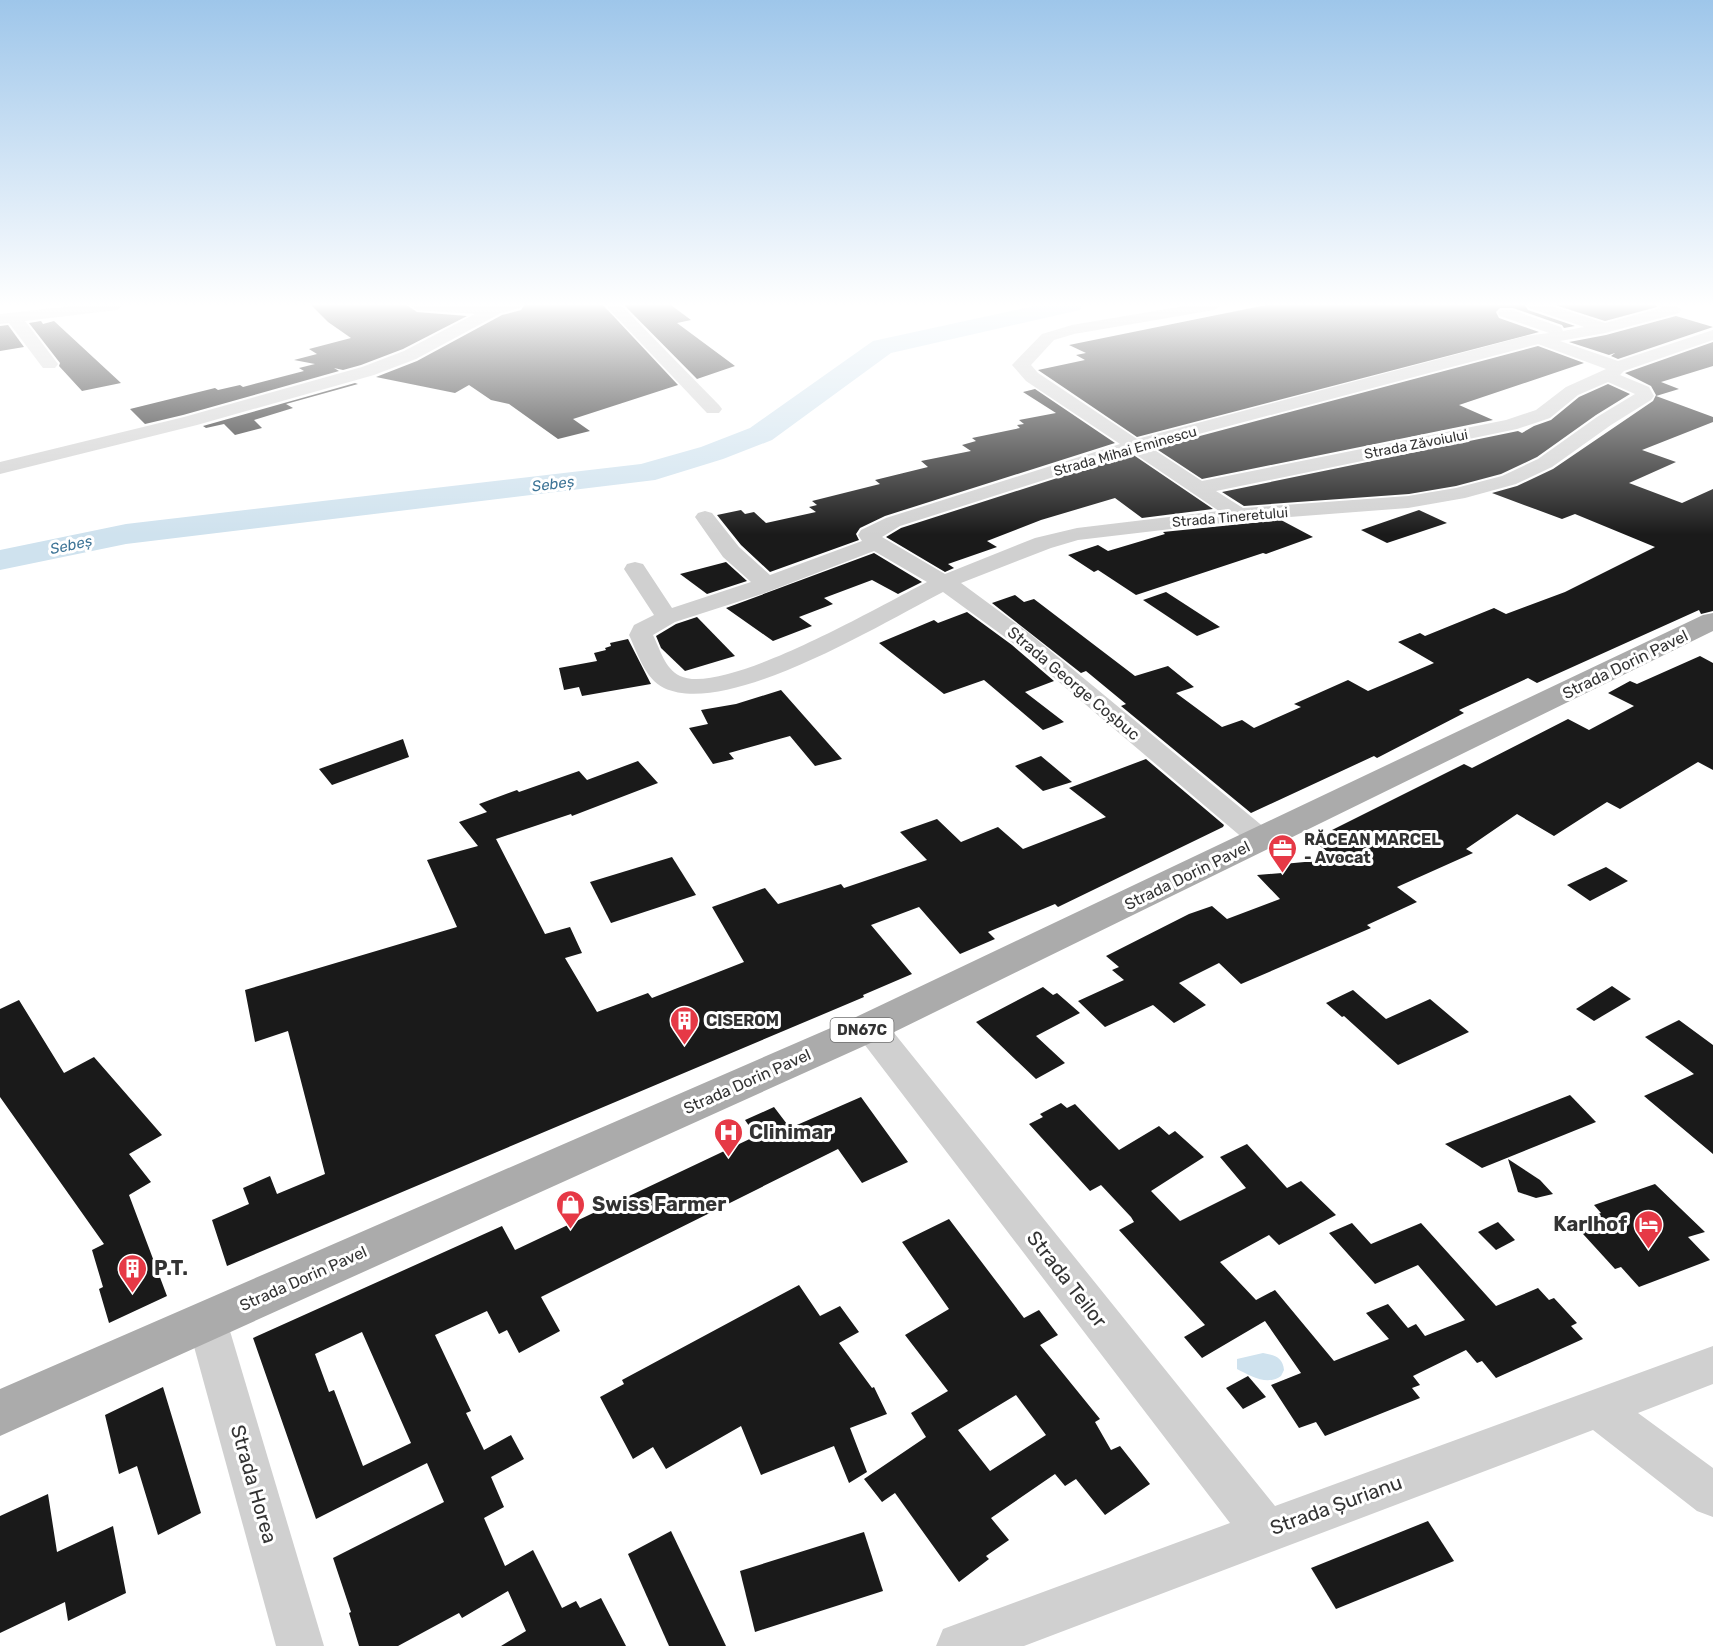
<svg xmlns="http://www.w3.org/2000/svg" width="1713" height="1646" font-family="Rubik,sans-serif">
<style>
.water{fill:#cfe2ee}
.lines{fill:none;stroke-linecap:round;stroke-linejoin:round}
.river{fill:#cfe2ee;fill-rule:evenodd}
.building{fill:#1a1a1a;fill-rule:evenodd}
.street{fill:#d0d0d0;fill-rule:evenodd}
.primary{fill:#ababab;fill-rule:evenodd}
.labels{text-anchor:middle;stroke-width:6;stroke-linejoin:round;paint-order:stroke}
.far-street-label{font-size:14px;fill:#333;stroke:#fff}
.far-water-label{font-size:15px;font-style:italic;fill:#3f7597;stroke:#fff}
.shield{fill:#fff;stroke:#707070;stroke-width:1.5}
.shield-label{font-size:15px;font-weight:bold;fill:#333}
.street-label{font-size:16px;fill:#333;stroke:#fff}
.poi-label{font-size:16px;font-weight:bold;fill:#333;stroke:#fff;text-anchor:start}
.near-poi-label{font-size:20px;font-weight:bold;fill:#333;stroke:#fff;text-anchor:start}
.near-street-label{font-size:20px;fill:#333;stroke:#fff}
</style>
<rect width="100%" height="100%" fill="#fff"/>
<!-- water -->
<path class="water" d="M1263,1353C1274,1355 1283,1357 1284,1370L1281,1376C1267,1386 1251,1376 1237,1369V1359Z"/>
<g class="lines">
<!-- river -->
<polygon class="river" points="1039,305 1083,305 1080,310 891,353 772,440 723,459 655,480 126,544 0,570 0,550 126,524 641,464 701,447 750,428 873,341"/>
</g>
<!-- building -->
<g class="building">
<polygon points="311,305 407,305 417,312 467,316 403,349 361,365 343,370 334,368 339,371 183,415 145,424 130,409 215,388 218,390 240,385 243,387 304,371 299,368 315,364 294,360 317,354 309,349 351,338 328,322"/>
<polygon points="524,305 603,305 678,385 573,419 590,431 558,439 509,404 491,400 469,385 455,393 376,377 417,361 502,315 521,310"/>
<polygon points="624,305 671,305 691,320 677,323 735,366 697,379"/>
<polygon points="1266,305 1525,305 1528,310 1575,326 1564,328 1562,325 1513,308 1500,308 1496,312 1499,318 1539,332 1137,437 1038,370 1085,360 1076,355 1086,353 1069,345"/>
<polygon points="1555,305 1656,305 1657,307 1605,321"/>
<polygon points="1676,316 1713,327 1618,359 1611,356 1615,353 1609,355 1569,342 1606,335"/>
<polygon points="41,321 43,324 54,321 121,383 82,391 59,366 60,363 29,323"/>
<polygon points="8,325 24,347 0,351 0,326"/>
<polygon points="1713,342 1713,366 1661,382 1679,389 1656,396 1713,417 1713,422 1642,450 1676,462 1629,483 1682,503 1713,489 1713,611 1701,614 1699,610 1537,683 1528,678 1459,710 1464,713 1377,758 1374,756 1251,813 1121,706 1126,704 1086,671 1081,673 992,603 1015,595 1024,602 1034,599 1135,676 1168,666 1194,687 1176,693 1222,727 1242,720 1254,728 1301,707 1294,704 1348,680 1368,691 1434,663 1398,642 1420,633 1425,636 1494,608 1506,614 1565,592 1655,547 1575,514 1562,519 1492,493 1517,486 1553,469 1653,401 1656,395 1651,386 1625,373"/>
<polygon points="1538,346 1584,363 1459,405 1493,420 1202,479 1155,448"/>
<polygon points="355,383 358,384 286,404 293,408 254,420 262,428 235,435 224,424 206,428 203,426"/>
<polygon points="1608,384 1630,394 1596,415 1537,457 1501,474 1456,486 1409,494 1244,506 1222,492 1518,431 1522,433 1534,426 1551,420 1579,397"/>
<polygon points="1035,389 1115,443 885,516 860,528 856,534 859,540 770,572 741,545 717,515 741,510 745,514 754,512 766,523 816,512 809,507 817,505 812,501 880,484 875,480 928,467 921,461 971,451 962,445 976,441 972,438 1020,428 1017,425 1024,424 1019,420 1056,413 1023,392"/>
<polygon points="1132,454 1213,509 1142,518 1115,498 1041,520 987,541 997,547 948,564 954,568 945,572 886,537 901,528"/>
<polygon points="1419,510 1447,523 1387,543 1361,530"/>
<polygon points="1281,520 1313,537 1266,554 1263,553 1136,595 1098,570 1094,572 1068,555 1098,545 1108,551 1165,534 1163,532"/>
<polygon points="874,553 922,582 898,594 872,580 824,598 833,604 799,617 812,626 773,641 726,608"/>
<polygon points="726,562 747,581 707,594 680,574"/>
<polygon points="1166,592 1220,627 1197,636 1143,600"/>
<polygon points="967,612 1012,645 1054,681 1025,692 1064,722 1043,730 984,680 944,694 879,643 934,620 938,623"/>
<polygon points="697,617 735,656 685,671 661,648 656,636 676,624"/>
<polygon points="628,639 651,684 582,696 579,687 564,690 559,668 597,661 594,653 606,650 605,648 611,646 610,643"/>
<polygon points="1700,656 1713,663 1713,770 1698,762 1620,809 1607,802 1554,836 1517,814 1466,849 1473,853 1397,887 1417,902 1367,925 1371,928 1241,984 1219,963 1179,983 1206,1005 1174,1023 1153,1005 1105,1027 1078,1001 1124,980 1112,970 1119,967 1106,956 1189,914 1212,906 1227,919 1280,899 1257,875 1282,873 1283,864 1337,859 1312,840 1464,764 1472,768 1568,719 1589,730 1634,706 1608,693 1630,681 1637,684"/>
<polygon points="781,690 842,759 815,766 790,736 729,753 734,759 713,764 689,728 708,724 701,710 736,704"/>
<polygon points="403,739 409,757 332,785 319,769"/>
<polygon points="1041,756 1072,782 1043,791 1015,766"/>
<polygon points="1146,759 1224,825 1223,827 1058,907 1055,904 988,932 995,939 960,954 919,907 871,925 912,974 863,995 864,997 227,1266 212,1220 249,1204 243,1188 270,1176 277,1194 325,1174 288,1031 255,1042 245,990 457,927 427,860 478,846 459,822 487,812 479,804 517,790 519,792 579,771 587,780 638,761 658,783 572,816 571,814 496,839 545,934 570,927 582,953 565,958 597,1012 648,993 652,998 744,962 712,907 765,888 778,904 841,884 844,888 927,860 900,832 937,819 961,842 998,827 1023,849 1106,817 1069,788"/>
<polygon points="672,857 696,895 611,923 590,882"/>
<polygon points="1606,867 1628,881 1590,901 1567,885"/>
<polygon points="1612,986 1631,999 1594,1021 1576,1009"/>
<polygon points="1043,987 1053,995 1057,993 1080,1013 1036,1036 1065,1063 1036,1079 976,1022"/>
<polygon points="1353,990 1386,1019 1430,999 1469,1032 1398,1065 1344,1016 1342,1017 1326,1003"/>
<polygon points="19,1000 64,1073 94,1057 162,1135 129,1154 151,1182 129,1195 167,1296 109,1323 99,1289 103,1287 92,1250 104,1244 0,1097 0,1009"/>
<polygon points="1679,1020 1713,1045 1713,1154 1644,1096 1694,1074 1645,1037"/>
<polygon points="1570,1095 1596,1122 1482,1168 1445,1144"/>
<path d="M861,1097L908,1162L862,1183L838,1149L541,1297L560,1331L519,1353L507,1330L499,1334L487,1311L435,1335L471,1411L466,1413L484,1450L511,1435L524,1459L491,1477L504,1507L484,1518L505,1566L533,1550L562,1608L576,1601L580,1608L601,1598L626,1646H501L526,1631L508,1591L462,1618L459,1613L398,1646H359L349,1613L351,1612L333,1558L444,1502L427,1463L316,1519L253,1338L502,1226L515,1250L756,1136L745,1120L774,1107L790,1128ZM362,1332L411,1443L363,1466L334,1390L329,1392L315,1354Z"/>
<polygon points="1061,1103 1067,1108 1075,1104 1119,1150 1159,1126 1169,1135 1175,1131 1204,1157 1151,1191 1180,1221 1246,1188 1220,1157 1247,1144 1287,1188 1301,1181 1336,1215 1279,1245 1269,1235 1220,1262 1256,1300 1275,1290 1334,1361 1389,1339 1366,1313 1388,1304 1408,1328 1416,1324 1425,1336 1465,1320 1418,1265 1375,1284 1329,1233 1352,1223 1371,1244 1421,1223 1496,1306 1538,1288 1549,1300 1554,1298 1577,1323 1571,1326 1583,1339 1496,1378 1482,1361 1477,1363 1466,1350 1413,1376 1420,1385 1412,1388 1420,1398 1325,1436 1316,1422 1299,1428 1271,1385 1301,1373 1265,1321 1202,1358 1184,1337 1205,1325 1119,1230 1134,1222 1131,1217 1101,1185 1090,1191 1029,1124 1043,1117 1040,1114"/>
<polygon points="1508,1159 1540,1180 1553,1194 1536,1198 1518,1192"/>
<polygon points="1655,1184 1705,1232 1688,1237 1710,1260 1639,1287 1621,1267 1615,1269 1573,1223 1601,1213 1594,1205"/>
<path d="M949,1219L1024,1318L1039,1310L1058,1335L1040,1345L1100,1419L1095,1422L1111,1450L1120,1446L1150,1484L1105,1515L1076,1479L1065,1486L1055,1474L991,1518L1009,1540L986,1556L989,1559L959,1582L895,1493L882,1502L864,1479L926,1437L911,1413L948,1391L905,1335L949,1309L902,1242ZM1016,1395L1046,1435L990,1471L958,1430Z"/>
<polygon points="1498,1222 1515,1240 1496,1250 1478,1232"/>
<polygon points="799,1285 820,1316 840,1306 859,1332 839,1343 872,1388 874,1387 887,1414 850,1428 867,1472 849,1483 834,1446 761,1475 741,1426 666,1469 653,1447 633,1459 600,1397 624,1384 622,1380"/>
<polygon points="1248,1376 1266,1397 1243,1409 1226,1388"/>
<polygon points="163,1387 201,1513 158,1535 137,1466 119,1474 105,1415"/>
<polygon points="48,1494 57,1552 113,1526 126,1593 68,1621 65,1602 0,1633 0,1516"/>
<polygon points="1428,1521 1454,1561 1336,1609 1311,1568"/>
<polygon points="671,1531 726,1646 669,1646 628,1554"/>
<polygon points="864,1532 883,1591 755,1632 740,1571"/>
</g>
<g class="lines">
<!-- street -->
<g class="street">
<polygon points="81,305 125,305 117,310 25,321 58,364 55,368 43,368 9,323 0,324 0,314"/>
<polygon points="409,305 522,305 520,308 501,313 416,359 374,375 197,425 0,474 0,462 184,417 362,367 404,351 475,314 417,310"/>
<polygon points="605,305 621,305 719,405 722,409 719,413 707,413"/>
<path d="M1190,305H1222L1214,310L1074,334L1054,340L1031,365L1038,373L1137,439L1526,336L1549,333L1500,316L1498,313L1500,310H1512L1561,327L1563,331L1584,327L1529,308L1527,305H1549L1605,323L1661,308L1658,305C1667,305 1676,302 1681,310L1679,313L1605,333L1560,341L1618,361L1713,330V340L1624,371L1620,375L1649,387L1654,396L1651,400L1611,425L1552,467L1516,484L1465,498L1408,508L1239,521L1078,540L1051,548L961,583L1029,633L1271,833L1275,839L1271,845L1261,848L1251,845L1013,643L943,592C882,623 728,718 664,688C645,679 637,652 629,635L634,625L654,615L624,569L627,564L635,562L643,564L672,608L751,582L723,557L695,517L698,513L705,511L712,513L739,547L770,575L862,541L858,535L861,530L886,518L1120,444L1026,381L1012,365L1042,334L1072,325ZM1538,344L1606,369L1566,387L1536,410L1506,420L1202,481L1150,447ZM1608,382L1635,394L1597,417L1538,459L1502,476L1456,488L1408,496L1243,508L1216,491L1517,429L1550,418L1578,395ZM1132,452L1219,511L1077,528L1035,538L945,574L882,537L900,526ZM874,551L927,582C883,604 724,697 680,676C665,669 660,649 653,635L675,622L762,594Z"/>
<polygon points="870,1015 882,1018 1275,1506 1713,1346 1713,1384 1638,1413 1713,1468 1713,1517 1697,1511 1593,1430 1024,1646 936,1646 943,1629 1230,1523 858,1036 853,1027 858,1018"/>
<polygon points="207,1303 221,1308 227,1321 324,1646 276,1646 187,1321 193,1308"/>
</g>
<!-- primary -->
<polygon class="primary" points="1713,613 1713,631 884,1037 0,1436 0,1389 856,1017 1703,615"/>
</g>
<!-- sky -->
<linearGradient id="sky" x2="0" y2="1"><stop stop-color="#9ec6ea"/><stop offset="0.57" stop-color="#fff"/><stop offset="1" stop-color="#fff" stop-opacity="0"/></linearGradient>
<rect width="1713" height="535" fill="url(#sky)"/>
<!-- icons -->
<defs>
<symbol id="office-pin" viewBox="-11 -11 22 30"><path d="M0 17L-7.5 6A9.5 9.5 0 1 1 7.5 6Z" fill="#e63946" stroke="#fff"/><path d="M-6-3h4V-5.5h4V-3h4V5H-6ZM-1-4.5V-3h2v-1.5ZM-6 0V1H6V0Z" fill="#fff"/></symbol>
<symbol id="building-pin" viewBox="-11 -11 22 30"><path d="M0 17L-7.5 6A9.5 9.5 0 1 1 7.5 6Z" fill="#e63946" stroke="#fff"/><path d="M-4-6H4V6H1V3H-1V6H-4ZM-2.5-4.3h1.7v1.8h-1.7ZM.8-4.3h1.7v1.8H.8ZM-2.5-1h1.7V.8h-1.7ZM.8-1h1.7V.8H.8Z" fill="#fff"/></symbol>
<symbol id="hospital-pin" viewBox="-11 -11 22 30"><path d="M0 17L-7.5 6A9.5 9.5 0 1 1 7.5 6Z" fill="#e63946" stroke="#fff"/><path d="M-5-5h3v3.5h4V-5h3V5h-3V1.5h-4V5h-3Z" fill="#fff"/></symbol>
<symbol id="shop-pin" viewBox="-11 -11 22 30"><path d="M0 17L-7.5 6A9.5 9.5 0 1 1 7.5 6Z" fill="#e63946" stroke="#fff"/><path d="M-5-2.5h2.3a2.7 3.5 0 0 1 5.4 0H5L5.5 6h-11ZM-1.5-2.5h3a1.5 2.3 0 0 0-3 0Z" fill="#fff"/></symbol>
<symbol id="hotel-pin" viewBox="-11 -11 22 30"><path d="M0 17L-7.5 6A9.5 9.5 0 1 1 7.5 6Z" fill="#e63946" stroke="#fff"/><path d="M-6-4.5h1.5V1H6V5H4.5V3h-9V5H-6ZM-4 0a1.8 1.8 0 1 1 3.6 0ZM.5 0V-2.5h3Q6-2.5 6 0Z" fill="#fff"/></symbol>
</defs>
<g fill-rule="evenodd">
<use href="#office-pin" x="1266" y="832" width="33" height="45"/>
<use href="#building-pin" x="668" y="1004" width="33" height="45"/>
<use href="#hospital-pin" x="712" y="1116" width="33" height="45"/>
<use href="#shop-pin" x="554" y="1188" width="33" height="45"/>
<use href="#hotel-pin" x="1632" y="1208" width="33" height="45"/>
<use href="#building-pin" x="116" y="1252" width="33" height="45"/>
</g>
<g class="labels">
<!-- far-street labels -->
<g class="far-street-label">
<text transform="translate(1416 444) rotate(-11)" y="5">Strada Zăvoiului</text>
<text transform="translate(1125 451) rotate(-16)" y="5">Strada Mihai Eminescu</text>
<text transform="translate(1230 517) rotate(-5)" y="5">Strada Tineretului</text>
</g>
<!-- far-water labels -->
<g class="far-water-label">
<text transform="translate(553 484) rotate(-7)" y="5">Sebeș</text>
<text transform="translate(71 545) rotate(-12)" y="5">Sebeș</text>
</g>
<!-- shield labels -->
<rect class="shield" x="830.5" y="1018" width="63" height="24" rx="4.5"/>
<g class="shield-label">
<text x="862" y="1035">DN67C</text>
</g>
<!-- street labels -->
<g class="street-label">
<text transform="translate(1625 664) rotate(-26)" y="6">Strada Dorin Pavel</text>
<text transform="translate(1074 683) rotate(40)" y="6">Strada George Coșbuc</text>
<text transform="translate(1187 875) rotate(-26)" y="6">Strada Dorin Pavel</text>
<text transform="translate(747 1081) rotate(-24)" y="6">Strada Dorin Pavel</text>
<text transform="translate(303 1278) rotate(-24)" y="6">Strada Dorin Pavel</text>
</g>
<!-- poi labels -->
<g class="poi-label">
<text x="1304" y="845">RĂCEAN MARCEL<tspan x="1304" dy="18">- Avocat</tspan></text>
<text x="706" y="1026">CISEROM</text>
</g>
<!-- near-poi labels -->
<g class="near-poi-label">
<text x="749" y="1139">Clinimar</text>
<text x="592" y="1211">Swiss Farmer</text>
<text x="1627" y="1231" text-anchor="end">Karlhof</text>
<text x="154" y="1275">P.T.</text>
</g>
<!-- near-street labels -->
<g class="near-street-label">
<text transform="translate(1067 1279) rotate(52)" y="7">Strada Teilor</text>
<text transform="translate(254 1484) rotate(74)" y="7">Strada Horea</text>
<text transform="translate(1336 1505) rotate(-20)" y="7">Strada Șurianu</text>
</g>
</g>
</svg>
